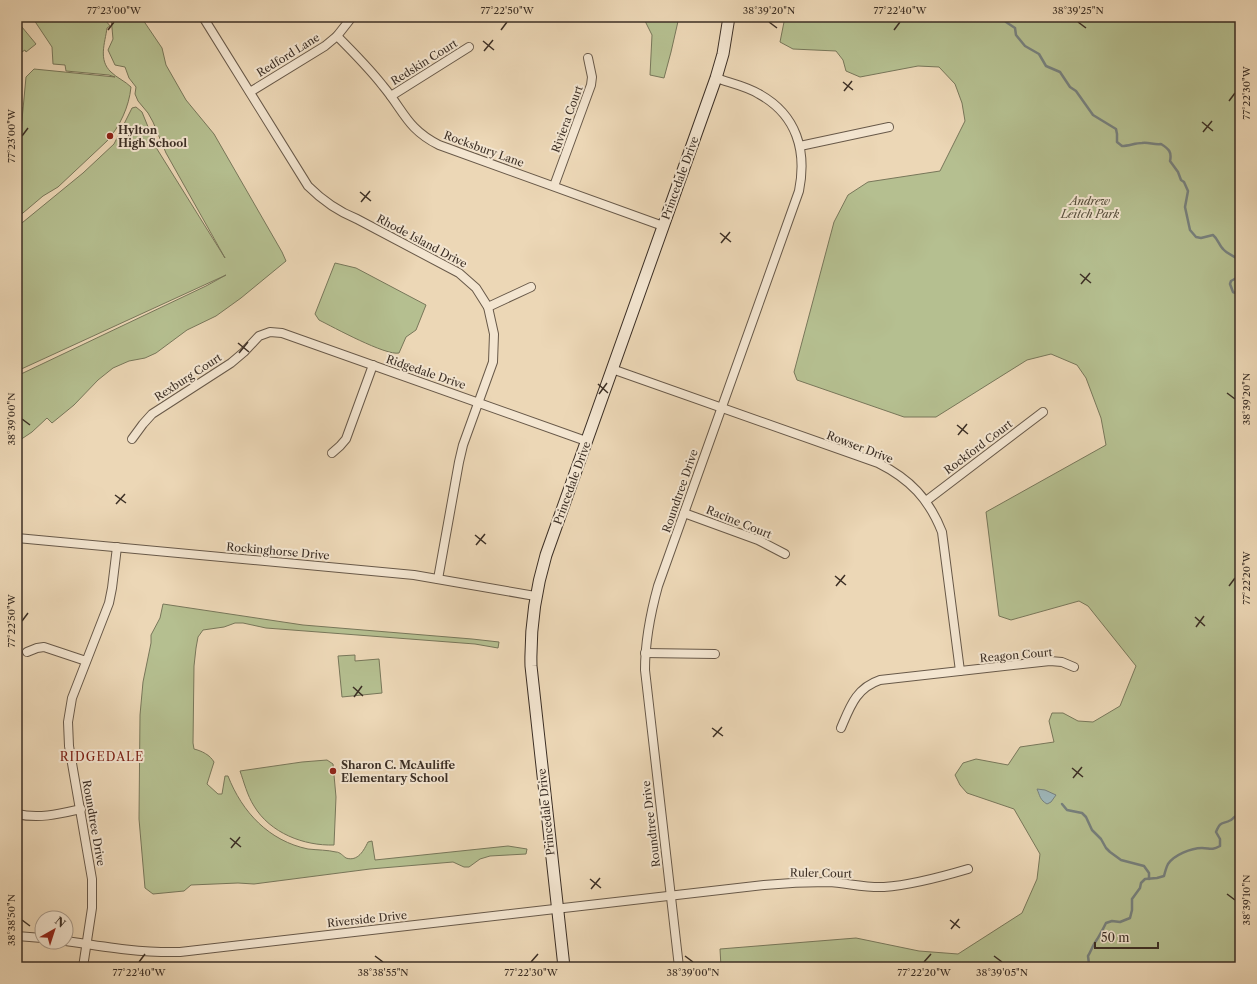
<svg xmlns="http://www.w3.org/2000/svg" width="1257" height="984" font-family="'Libre Caslon Text',serif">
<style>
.green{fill:#b5bf90;stroke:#78775a}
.water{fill:#9eb7ba;stroke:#77817e}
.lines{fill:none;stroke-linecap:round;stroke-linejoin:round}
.stream{stroke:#77817e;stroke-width:2.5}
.street-casing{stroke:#685949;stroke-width:10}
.secondary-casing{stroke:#3c2f25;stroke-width:13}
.street{stroke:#f3e5d0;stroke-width:8}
.secondary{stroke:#f3e5d0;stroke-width:11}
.ticks{fill:none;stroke:#3c2f25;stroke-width:1.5}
.poi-dot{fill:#8f2418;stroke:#f3e5d0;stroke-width:1.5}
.labels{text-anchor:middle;stroke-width:4;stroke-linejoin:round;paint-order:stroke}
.street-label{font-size:11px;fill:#3c2f25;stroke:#f3e5d0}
.poi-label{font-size:11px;font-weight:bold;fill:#3c2f25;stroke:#f3e5d0;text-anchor:start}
.park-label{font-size:11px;font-style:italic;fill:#544c3a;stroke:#f3e5d0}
.neighbourhood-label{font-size:12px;letter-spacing:1px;fill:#7a1f14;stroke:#f3e5d0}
.neatline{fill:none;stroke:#3c2f25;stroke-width:1.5}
.ticks-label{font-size:10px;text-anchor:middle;fill:#3c2f25}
</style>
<rect width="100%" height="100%" fill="#ecd7b6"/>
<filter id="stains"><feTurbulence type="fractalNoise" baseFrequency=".005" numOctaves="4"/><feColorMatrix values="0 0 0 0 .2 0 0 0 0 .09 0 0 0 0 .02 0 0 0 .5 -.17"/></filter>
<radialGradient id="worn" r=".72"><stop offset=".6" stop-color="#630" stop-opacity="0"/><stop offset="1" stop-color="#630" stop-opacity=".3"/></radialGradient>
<!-- green -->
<g class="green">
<path d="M32,17H106V21L110,26L107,28C105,43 98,60 111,72C117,78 125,81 131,87C129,107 120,126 107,141L58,187L43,196L17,218V106L22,107L19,152L26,77L34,69L115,77L109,75L66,71L65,65L53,64L52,47Z"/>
<polygon points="111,17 141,17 162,48 166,65 186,100 214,134 282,252 286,261 241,298 216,316 187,330 156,353 145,358 129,361 113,368 98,380 74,405 52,423 47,418 32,432 17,442 17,381 21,374 206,286 226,275 17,371 17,227 83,173 114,144 132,108 136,107 142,112 157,149 225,258 166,153 153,122 148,113 138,101 135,94 136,87 129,78 125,67 115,65 108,50 113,39"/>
<polygon points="643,17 679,17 671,52 664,78 650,75 652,35"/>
<polygon points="785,17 1240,17 1240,967 721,967 720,949 856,938 919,951 958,954 1022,913 1037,879 1040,854 1014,809 967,793 960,785 955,775 963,763 976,759 1008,765 1020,747 1054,742 1049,721 1052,713 1063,713 1078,721 1093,722 1120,706 1136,666 1088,606 1079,601 1011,620 999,616 986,512 1106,445 1101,418 1086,378 1077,365 1051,354 1027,360 936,417 904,417 797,380 794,372 834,222 848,195 868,182 940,171 965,121 962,103 955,84 939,67 918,66 860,77 846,71 843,60 836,51 793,49 780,42"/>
<polygon points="17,21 36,44 26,52 25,50 17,55"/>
<path d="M335,263L356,268L426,305L416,330L406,337L399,353C386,356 333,327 319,320L315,314Z"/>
<path d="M163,604L303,625L472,639L499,642L498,648L475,644L266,628L243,623H235L224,627L203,630L198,637L196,648L194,666L193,743L194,749C202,751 210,755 214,762L207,784L218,794H222L225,776H228C242,812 269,841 308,849C317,850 328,850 336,852C340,852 343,856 346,858C358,862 364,850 368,842L372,841L375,860L508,846L527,849L526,854L490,856L480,859L469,867H464L453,862L370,869L254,884L238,883L191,885L184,891L153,894L145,888L139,819L140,715L143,682L151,643V635L160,618Z"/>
<polygon points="355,655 355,661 379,659 382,693 342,697 338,656"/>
<path d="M327,760L333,764L336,797L334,845C304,846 270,833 254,806C247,795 244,782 240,771L302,762Z"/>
</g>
<!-- water -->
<path class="water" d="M1037,789L1045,790L1056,795L1051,802L1047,804C1040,800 1040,796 1037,789Z"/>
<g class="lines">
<!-- stream -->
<g class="stream">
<path d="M1002,17L1006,22L1015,28L1016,35L1025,46L1039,54L1046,66L1060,72L1070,87L1076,91L1093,115L1116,129L1117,134V142L1122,146C1129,146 1135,143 1142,143C1149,142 1154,145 1161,144C1169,149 1172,152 1170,161L1178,172L1181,180L1184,182L1188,191L1185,207L1190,230L1196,237L1201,238L1213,235C1218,239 1219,245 1223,249C1228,255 1236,256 1240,261"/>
<polyline points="1240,276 1231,281 1230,284 1233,292 1240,295"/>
<polyline points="1062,804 1067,810 1082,813 1086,817 1092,830 1101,839 1106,848 1110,852 1121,860 1144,866 1149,873 1149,879"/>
<path d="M1085,967L1089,964L1088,956C1091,951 1093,945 1096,941C1100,935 1103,929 1106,923L1112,921L1120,922L1130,918L1132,910V899L1140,888L1141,883L1145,879L1157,878L1164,876C1165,872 1166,868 1168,864C1174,855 1191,848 1202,848C1210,848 1211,851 1220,846V839L1216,832C1221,820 1222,825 1231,820C1235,817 1235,815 1240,814"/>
</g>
<defs>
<g id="street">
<path d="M203,17L308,186C323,201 337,211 357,219L459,273L476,288L488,307L494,334L493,362L463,445L459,462L438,579"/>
<path d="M337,36C353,52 369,68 383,86C404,111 407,129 439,145L663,226"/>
<polyline points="250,92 325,46 337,36 352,17"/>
<polyline points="391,96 469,47"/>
<polyline points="800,146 889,127"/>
<polyline points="554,186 591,85 592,77 588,58"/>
<polyline points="488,307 531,287"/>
<path d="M612,369L878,463C910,479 929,499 942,532L960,671"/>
<polyline points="132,439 143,424 152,414 231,363 244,352 259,336 270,332 282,333 586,441"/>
<polyline points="332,453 340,446 346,439 373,365"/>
<polyline points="926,501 1043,412"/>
<polyline points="684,513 758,540 785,554"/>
<polyline points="17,538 414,575 535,596"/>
<polyline points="27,652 37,648 44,647 86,661"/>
<polyline points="645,653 715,654"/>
<path d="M841,728C850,707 856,688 880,680L1050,661L1062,662L1074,667"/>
<path d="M17,814C39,819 59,814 81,809"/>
<polyline points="17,936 42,938"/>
<path d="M66,941C105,947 141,953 180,952L764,885C785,883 807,882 828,882C847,883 865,888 884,887C912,885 941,877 968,869"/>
<polyline points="83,967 92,908 92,879 69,746 68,722 72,698 109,603 112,588 117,547"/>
<path d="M679,967L645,670C645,640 650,615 658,586L799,191C807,151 797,115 759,94C746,86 730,83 716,78"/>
</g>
<path id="secondary" d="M564,967L531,666C530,628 535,592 546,555L716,78L723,54L729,17"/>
</defs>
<!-- street casing -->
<use href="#street" class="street-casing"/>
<!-- secondary casing -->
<use href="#secondary" class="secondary-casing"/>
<!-- street -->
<use href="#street" class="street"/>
<!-- secondary -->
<use href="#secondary" class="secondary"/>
</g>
<!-- ticks -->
<path class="ticks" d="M769,22L777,28M1078,22L1086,28M108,30L114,22M501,30L507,22M894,30L900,22M483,41L494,50M484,51L493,40M843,82L853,90M844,91L852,81M1229,101L1235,93M1202,122L1213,131M1203,132L1212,121M22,136L28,128M360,192L371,201M361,202L370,191M720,233L731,242M721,243L730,232M1080,274L1091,283M1081,284L1090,273M238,343L249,352M239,353L248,342M598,384L608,393M1227,393L1235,399M599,394L607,383M22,419L30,425M957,425L968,434M958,435L967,424M115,495L126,503M116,504L125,494M475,535L486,544M476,545L485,534M835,576L846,585M836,586L845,575M1229,586L1235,578M1195,617L1205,626M22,621L28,613M1196,627L1204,616M353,687L363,696M354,697L362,686M712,728L723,736M713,737L722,727M1072,768L1083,777M1073,778L1082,767M230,838L241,847M231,848L240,837M590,879L601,888M591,889L600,878M1227,894L1235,900M22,920L30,926M950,920L960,928M951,929L959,919M375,956L383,962M685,956L693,962M994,956L1002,962M139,962L145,954M531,962L538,954M924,962L931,954"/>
<!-- markers -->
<g class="poi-dot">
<circle cx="110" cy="136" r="4"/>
<circle cx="333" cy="771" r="4"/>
</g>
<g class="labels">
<!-- street labels -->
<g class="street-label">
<text transform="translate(288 55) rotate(-32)" y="4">Redford Lane</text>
<text transform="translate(424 62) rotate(-32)" y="4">Redskin Court</text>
<text transform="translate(567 119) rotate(-70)" y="4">Riviera Court</text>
<text transform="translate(484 149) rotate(20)" y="4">Rocksbury Lane</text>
<text transform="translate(680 178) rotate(-70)" y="4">Princedale Drive</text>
<text transform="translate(422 241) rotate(28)" y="4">Rhode Island Drive</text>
<text transform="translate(426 372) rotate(19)" y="4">Ridgedale Drive</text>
<text transform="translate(188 377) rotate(-33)" y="4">Rexburg Court</text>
<text transform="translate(860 447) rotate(21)" y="4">Rowser Drive</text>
<text transform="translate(978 447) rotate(-37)" y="4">Rockford Court</text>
<text transform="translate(572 483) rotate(-70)" y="4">Princedale Drive</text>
<text transform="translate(680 491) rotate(-71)" y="4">Roundtree Drive</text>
<text transform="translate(739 522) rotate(22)" y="4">Racine Court</text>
<text transform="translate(278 551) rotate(5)" y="4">Rockinghorse Drive</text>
<text transform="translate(1016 655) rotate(-5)" y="4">Reagon Court</text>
<text transform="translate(546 812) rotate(-96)" y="4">Princedale Drive</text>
<text transform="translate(94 823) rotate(80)" y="4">Roundtree Drive</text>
<text transform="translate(651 824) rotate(-97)" y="4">Roundtree Drive</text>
<text transform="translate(821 873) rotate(1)" y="4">Ruler Court</text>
<text transform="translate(367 919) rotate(-6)" y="4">Riverside Drive</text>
</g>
<!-- poi labels -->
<g class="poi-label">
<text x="118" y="134">Hylton<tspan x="118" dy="13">High School</tspan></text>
<text x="341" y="769">Sharon C. McAuliffe<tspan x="341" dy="13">Elementary School</tspan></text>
</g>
<!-- park labels -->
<g class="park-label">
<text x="1090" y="205">Andrew<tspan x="1090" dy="13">Leitch Park</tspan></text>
</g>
<!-- neighbourhood labels -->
<g class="neighbourhood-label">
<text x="102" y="761">RIDGEDALE</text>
</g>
</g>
<!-- margin -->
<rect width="1257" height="984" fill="none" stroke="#ecd7b6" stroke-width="44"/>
<!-- north arrow -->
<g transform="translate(54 930) rotate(39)"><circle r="19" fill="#f3e5d0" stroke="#aa9c8c"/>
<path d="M0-3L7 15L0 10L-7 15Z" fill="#8f2418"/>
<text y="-6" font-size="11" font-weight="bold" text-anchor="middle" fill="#3c2f25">N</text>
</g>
<!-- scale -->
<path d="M1095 942v6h63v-6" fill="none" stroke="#3c2f25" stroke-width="2"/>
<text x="1101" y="942" font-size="12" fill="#3c2f25" stroke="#f3e5d0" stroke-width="3" paint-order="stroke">50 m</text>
<rect x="22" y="22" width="1213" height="940" class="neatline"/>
<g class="ticks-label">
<text x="114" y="14">77°23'00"W</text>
<text x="507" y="14">77°22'50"W</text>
<text x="769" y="14">38°39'20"N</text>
<text x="900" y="14">77°22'40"W</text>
<text x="1078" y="14">38°39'25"N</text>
<text transform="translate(1246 93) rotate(-90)" y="4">77°22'30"W</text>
<text transform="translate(11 136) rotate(-90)" y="4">77°23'00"W</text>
<text transform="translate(1246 399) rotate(-90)" y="4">38°39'20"N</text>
<text transform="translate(11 419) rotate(-90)" y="4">38°39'00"N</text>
<text transform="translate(1246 578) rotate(-90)" y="4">77°22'20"W</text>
<text transform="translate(11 621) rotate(-90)" y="4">77°22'50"W</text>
<text transform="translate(1246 900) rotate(-90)" y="4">38°39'10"N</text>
<text transform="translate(11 920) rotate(-90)" y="4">38°38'50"N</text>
<text x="139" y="976">77°22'40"W</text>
<text x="383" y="976">38°38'55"N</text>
<text x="531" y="976">77°22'30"W</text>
<text x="693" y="976">38°39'00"N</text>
<text x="924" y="976">77°22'20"W</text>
<text x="1002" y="976">38°39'05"N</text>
</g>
<rect width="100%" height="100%" filter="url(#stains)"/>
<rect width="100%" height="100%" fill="url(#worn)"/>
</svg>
